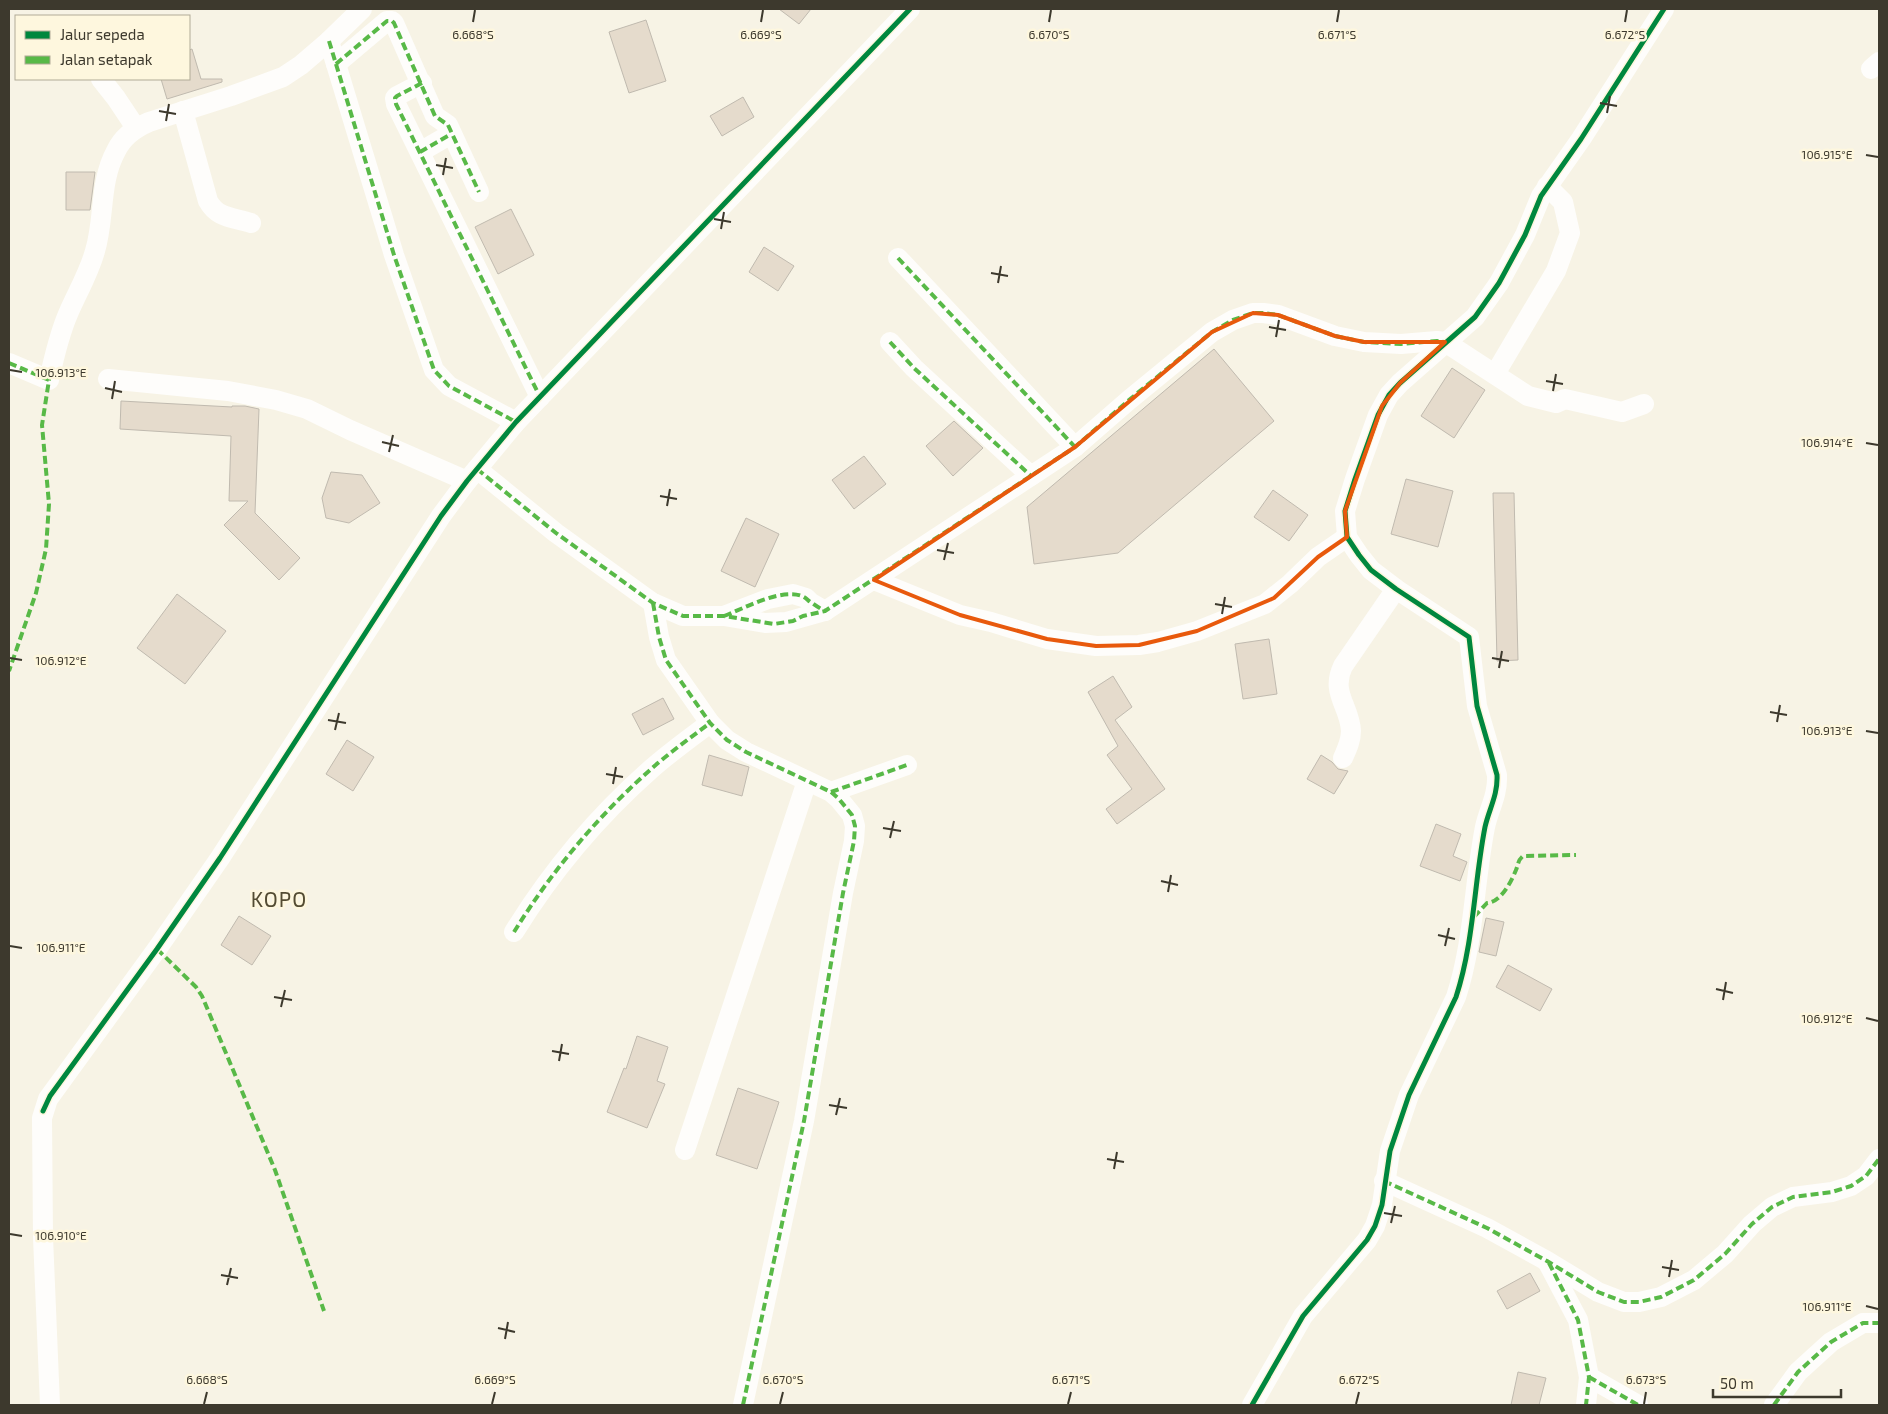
<svg xmlns="http://www.w3.org/2000/svg" width="1888" height="1414" font-family="'Exo 2',sans-serif">
<style>
.building{fill:#e5dbcc;stroke:#c0baaf}
.lines{fill:none;stroke-linecap:round;stroke-linejoin:round}
.minor{stroke:#fefdfb;stroke-width:20}
.quiet{stroke:#58b947;stroke-width:4;stroke-dasharray:8 4;stroke-linecap:butt}
.cycleway-casing{stroke:#fef7de;stroke-width:8}
.cycleway{stroke:#00873e;stroke-width:5}
.marked{fill:none;stroke:#e8590c;stroke-width:4;stroke-linejoin:round}
.ticks{fill:none;stroke:#3d392d;stroke-width:2}
.labels{text-anchor:middle;stroke-width:5;stroke-linejoin:round;paint-order:stroke}
.quarter-label{font-size:21px;letter-spacing:1px;fill:#544c32;stroke:#fef7de}
.ticks-label{font-size:12px;text-anchor:middle;fill:#3d392d;stroke:#fef7de;stroke-width:5;stroke-linejoin:round;paint-order:stroke}
</style>
<rect width="100%" height="100%" fill="#f7f3e5"/>
<!-- building -->
<g class="building">
<polygon points="779,9 811,9 799,24"/>
<polygon points="646,20 666,81 629,93 609,32"/>
<polygon points="192,49 201,79 222,79 222,82 167,99 161,79 189,79 189,50"/>
<polygon points="743,97 754,117 722,136 710,116"/>
<polygon points="66,172 95,172 90,210 66,210"/>
<polygon points="511,209 534,255 498,274 475,227"/>
<polygon points="764,247 794,266 778,291 749,272"/>
<polygon points="1214,349 1274,421 1118,553 1034,564 1027,507"/>
<polygon points="1452,368 1485,390 1454,438 1421,416"/>
<polygon points="121,401 232,407 232,406 245,406 259,409 255,513 300,558 279,580 224,525 248,501 229,501 231,436 120,429"/>
<polygon points="954,421 983,448 953,476 926,446"/>
<polygon points="864,456 886,484 854,509 832,480"/>
<polygon points="331,472 362,475 380,503 349,523 326,518 322,498"/>
<polygon points="1406,479 1453,491 1438,547 1391,534"/>
<polygon points="1273,490 1308,515 1289,541 1254,517"/>
<polygon points="1493,493 1514,493 1518,660 1497,661"/>
<polygon points="746,518 779,534 755,587 721,571"/>
<polygon points="177,594 226,631 185,684 137,648"/>
<polygon points="1269,639 1277,694 1243,699 1235,644"/>
<polygon points="1113,676 1132,707 1115,720 1165,789 1117,824 1106,809 1132,789 1107,755 1118,746 1088,692"/>
<polygon points="663,698 674,719 643,735 632,714"/>
<polygon points="347,740 374,757 353,791 326,774"/>
<polygon points="709,755 749,767 742,796 702,785"/>
<polygon points="1321,755 1332,762 1338,769 1348,771 1334,794 1307,779"/>
<polygon points="1436,824 1461,834 1453,856 1467,862 1460,881 1420,866"/>
<polygon points="239,916 271,936 252,965 221,945"/>
<polygon points="1486,918 1504,922 1496,956 1479,952"/>
<polygon points="1508,965 1552,989 1540,1011 1496,987"/>
<polygon points="637,1036 668,1047 657,1081 665,1084 647,1128 607,1112 624,1068 626,1069"/>
<polygon points="738,1088 779,1102 757,1169 716,1155"/>
<polygon points="1530,1273 1540,1291 1507,1309 1497,1291"/>
<polygon points="1518,1372 1546,1378 1539,1405 1511,1405"/>
</g>
<g class="lines">
<!-- minor -->
<g class="minor">
<polyline points="329,41 394,255 434,370 449,386 516,422"/>
<polyline points="336,64 387,21 392,21 394,23 435,116 448,125 479,192"/>
<polyline points="1871,69 1879,62"/>
<polyline points="101,79 116,98 136,128"/>
<polyline points="422,83 397,96 395,98 396,104 540,397"/>
<path d="M183,111L208,201C218,219 233,217 251,223"/>
<polyline points="420,152 451,134"/>
<polyline points="898,258 1075,447"/>
<polyline points="890,342 914,368 1031,476"/>
<path d="M9,363L49,380C54,357 59,335 68,314C77,293 89,273 95,251C105,218 99,182 116,151C123,136 135,128 149,122L231,96L283,77L301,65L329,41L362,9"/>
<polyline points="1495,374 1556,271 1570,233 1563,202 1547,186"/>
<polyline points="108,379 228,391 276,400 307,409 350,430 467,481"/>
<polyline points="477,469 556,533 653,603 683,616 724,616 765,623 786,622 825,611 1075,447 1129,400 1212,332 1233,320 1253,313 1263,313 1278,315 1335,336 1364,342 1401,344 1437,341 1445,342 1528,396 1556,403 1565,399 1622,412 1644,404"/>
<polyline points="874,580 960,615 991,622 1047,639 1096,646 1139,645 1158,642 1197,631 1265,604 1290,584 1318,557 1347,537"/>
<polyline points="653,603 659,637 666,660 710,723 727,740 746,752 831,792 839,799 852,815 855,826 854,841 843,893 804,1121 743,1405"/>
<polyline points="726,615 768,599 793,594 806,598 811,603 825,611"/>
<path d="M1343,758C1347,749 1351,741 1351,731C1350,706 1330,693 1343,666L1396,589"/>
<polyline points="831,792 907,765"/>
<path d="M514,932C551,872 597,817 650,770C669,753 690,738 710,723"/>
<polyline points="685,1150 807,781"/>
<polyline points="1384,1181 1487,1228 1547,1261 1598,1292 1624,1302 1639,1302 1661,1297 1694,1280 1725,1254 1752,1224 1772,1207 1793,1197 1832,1192 1851,1186 1866,1176 1879,1159"/>
<polyline points="1548,1263 1578,1320 1589,1377 1586,1405"/>
<polyline points="1589,1377 1638,1405"/>
<polyline points="50,1405 43,1237 42,1118 48,1099 157,949 220,858 441,516 467,481 516,422 910,9"/>
<path d="M1252,1405L1303,1316L1367,1240L1375,1226L1382,1205L1390,1151L1409,1095L1456,997C1474,942 1474,883 1485,827C1489,809 1498,795 1497,775L1477,706L1469,637L1396,589L1371,570L1359,555L1347,537L1345,511L1355,479L1378,415L1389,395L1400,383L1475,317L1499,283L1525,235L1541,196L1581,139L1664,9"/>
<polyline points="1774,1405 1798,1372 1831,1342 1863,1323 1879,1323"/>
</g>
<!-- quiet -->
<g class="quiet">
<polyline points="329,41 394,255 434,370 449,386 516,422"/>
<polyline points="336,64 387,21 392,21 394,23 435,116 448,125 479,192"/>
<polyline points="422,83 397,96 395,98 396,104 540,397"/>
<polyline points="420,152 451,134"/>
<polyline points="898,258 1075,447"/>
<polyline points="890,342 914,368 1031,476"/>
<polyline points="9,363 49,380 42,425 49,504 46,549 36,593 9,671"/>
<polyline points="477,469 556,533 653,603 683,616 724,616 774,624 793,621 803,616 825,611 1075,447 1129,400 1212,332 1233,320 1253,313 1263,313 1278,315 1335,336 1364,342 1401,344 1437,341 1445,342"/>
<polyline points="653,603 659,637 666,660 710,723 727,740 746,752 831,792 839,799 852,815 855,826 854,841 843,893 804,1121 743,1405"/>
<path d="M724,616C745,608 781,588 802,596C807,598 808,601 812,603C816,606 821,609 825,611"/>
<polyline points="831,792 907,765"/>
<path d="M1474,917L1487,903C1501,902 1511,882 1516,870C1518,865 1518,860 1523,856L1576,855"/>
<path d="M514,932C551,872 597,817 650,770C669,753 690,738 710,723"/>
<polyline points="157,949 196,987 202,996 275,1170 324,1311"/>
<polyline points="1384,1181 1487,1228 1547,1261 1598,1292 1624,1302 1639,1302 1661,1297 1694,1280 1725,1254 1752,1224 1772,1207 1793,1197 1832,1192 1851,1186 1866,1176 1879,1159"/>
<polyline points="1549,1263 1578,1320 1589,1377 1586,1405"/>
<polyline points="1589,1377 1638,1405"/>
<polyline points="1774,1405 1798,1372 1831,1342 1863,1323 1879,1323"/>
</g>
<defs>
<g id="cycleway">
<polyline points="43,1111 50,1096 157,949 220,858 441,516 467,481 516,422 910,9"/>
<path d="M1252,1405L1303,1316L1367,1240L1375,1226L1382,1205L1390,1151L1409,1095L1456,997C1474,942 1474,883 1485,827C1489,809 1498,795 1497,775L1477,706L1469,637L1396,589L1371,570L1359,555L1347,537L1345,511L1355,479L1378,415L1389,395L1400,383L1475,317L1499,283L1525,235L1541,196L1581,139L1664,9"/>
</g>
</defs>
<!-- cycleway casing -->
<use href="#cycleway" class="cycleway-casing"/>
<!-- cycleway -->
<use href="#cycleway" class="cycleway"/>
</g>
<!-- marked area -->
<path class="marked" d="M1253,313L1278,315L1335,336L1364,342H1445L1400,383L1382,406L1345,511L1347,537L1318,557L1274,598L1197,631L1139,645L1096,646L1047,639L960,615L874,580L1075,447L1212,332Z"/>
<!-- ticks -->
<path class="ticks" d="M473,22L475,10M761,22L763,10M1049,22L1051,10M1337,22L1339,10M1625,22L1627,10M1600,103L1617,106M159,111L176,114M1607,113L1610,96M166,121L169,104M1866,155L1878,157M436,165L453,168M443,175L446,158M714,219L731,222M721,229L724,212M991,273L1008,276M998,283L1001,266M1269,327L1286,330M1276,337L1279,320M10,370L22,372M1546,381L1563,384M105,388L122,392M1553,391L1556,374M112,399L115,381M382,442L399,446M1866,443L1878,445M389,452L393,435M660,496L677,499M667,506L670,489M937,550L954,553M944,560L948,543M1215,604L1232,607M1222,614L1225,597M10,658L22,660M1492,658L1509,661M1499,668L1502,651M1770,712L1787,715M328,720L346,723M1777,722L1780,705M335,730L339,713M1866,731L1878,733M606,774L623,777M613,784L616,767M883,828L901,831M890,838L894,821M1161,881L1178,885M1168,892L1171,875M1438,935L1455,939M10,946L22,948M1445,946L1449,928M1716,989L1733,993M274,997L292,1000M1723,1000L1726,982M281,1007L285,990M1866,1018L1878,1021M552,1051L569,1054M559,1061L562,1044M829,1105L847,1108M836,1115L840,1098M1107,1159L1124,1162M1114,1169L1117,1152M1384,1213L1402,1216M1391,1223L1395,1206M10,1234L22,1236M1662,1267L1679,1270M221,1275L238,1278M1669,1277L1672,1260M227,1285L231,1268M1866,1306L1878,1309M498,1328L515,1332M505,1339L508,1322M204,1404L207,1392M492,1404L495,1392M780,1404L783,1392M1068,1404L1071,1392M1356,1404L1359,1392M1644,1404L1646,1392"/>
<g class="labels">
<!-- quarter labels -->
<g class="quarter-label">
<text x="279" y="907">KOPO</text>
</g>
</g>
<g class="ticks-label">
<text x="473" y="39">6.668°S</text>
<text x="761" y="39">6.669°S</text>
<text x="1049" y="39">6.670°S</text>
<text x="1337" y="39">6.671°S</text>
<text x="1625" y="39">6.672°S</text>
<text x="1827" y="159">106.915°E</text>
<text x="61" y="377">106.913°E</text>
<text x="1827" y="447">106.914°E</text>
<text x="61" y="665">106.912°E</text>
<text x="1827" y="735">106.913°E</text>
<text x="61" y="952">106.911°E</text>
<text x="1827" y="1023">106.912°E</text>
<text x="61" y="1240">106.910°E</text>
<text x="1827" y="1311">106.911°E</text>
<text x="207" y="1384">6.668°S</text>
<text x="495" y="1384">6.669°S</text>
<text x="783" y="1384">6.670°S</text>
<text x="1071" y="1384">6.671°S</text>
<text x="1359" y="1384">6.672°S</text>
<text x="1646" y="1384">6.673°S</text>
</g>
<!-- border -->
<rect width="1888" height="1414" fill="none" stroke="#3d392d" stroke-width="20"/>
<!-- legend -->
<rect x="15" y="15" width="175" height="65" fill="#fef7de" stroke="#b1ab97"/>
<rect x="25" y="31" width="25" height="8" fill="#00873e" stroke="#b1ab97"/>
<text x="60" y="40" font-size="15" fill="#3d392d">Jalur sepeda</text>
<rect x="25" y="56" width="25" height="8" fill="#58b947" stroke="#b1ab97"/>
<text x="60" y="65" font-size="15" fill="#3d392d">Jalan setapak</text>
<!-- scale -->
<path d="M1713 1389v8h128v-8" fill="none" stroke="#3d392d" stroke-width="2.5"/>
<text x="1720" y="1389" font-size="15" fill="#3d392d" stroke="#fef7de" stroke-width="4" paint-order="stroke">50 m</text>
</svg>
